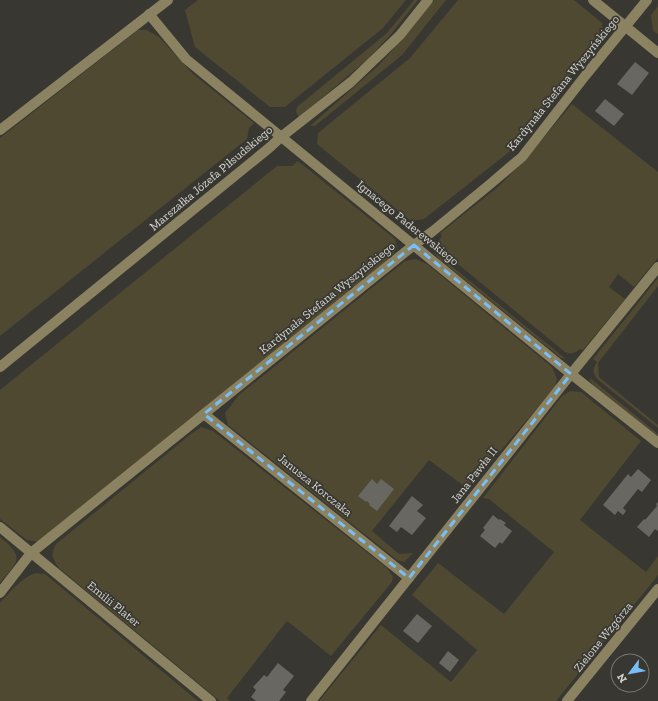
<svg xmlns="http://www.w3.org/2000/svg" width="658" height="701" font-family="'Zilla Slab',serif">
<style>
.green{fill:#504931}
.building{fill:#696761}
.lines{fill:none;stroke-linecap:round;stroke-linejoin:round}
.minor{stroke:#8b8262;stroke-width:10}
.marked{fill:none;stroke:#78bff7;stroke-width:3;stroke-dasharray:8 5;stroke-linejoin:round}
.labels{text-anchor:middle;stroke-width:3.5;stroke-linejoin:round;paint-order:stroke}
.street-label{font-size:12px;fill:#d6d6d2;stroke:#383731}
</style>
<rect width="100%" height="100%" fill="#383731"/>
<!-- green -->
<g class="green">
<polygon points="198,0 406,0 383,28 285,107 270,107 195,47 185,10"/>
<polygon points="414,0 418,0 392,33 368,59 299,117 296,112 297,107 387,33"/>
<polygon points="434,0 446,0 402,55 315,126 310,126 378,66 415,24"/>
<polygon points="458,0 574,0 602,23 603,35 509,152 424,219 411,221 317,144 318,133 410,58"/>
<polygon points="658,6 658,34 653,31 651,15"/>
<polygon points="138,30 147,30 159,37 193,74 254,123 249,128 247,139 0,336 0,138"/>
<path d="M572,104L658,172V258L634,287L618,274L609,287L625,299L583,350L580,349C575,353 572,355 565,352L442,251L439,247L438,242L442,236L440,233L498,187L524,161Z"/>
<polygon points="298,161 395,239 397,247 392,257 39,542 27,540 0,519 0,390 277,166 292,166"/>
<polygon points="433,251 566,359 561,358 438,258"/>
<polygon points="416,259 427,264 552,367 557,379 555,387 468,489 429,460 372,531 399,554 413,553 404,562 397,560 228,425 225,413 239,395 405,261"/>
<path d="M658,278V286L598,363L599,377L658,425V428L597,379C592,372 593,368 597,362L593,359Z"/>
<polygon points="590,378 658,434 658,438 593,385 590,380"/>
<polygon points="570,391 581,392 641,441 580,520 646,572 658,556 658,575 655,579 556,701 319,701 381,625 451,682 477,650 412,595 438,563 504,614 554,552 489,499 483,498 562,396"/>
<path d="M201,427L213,431L387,568L393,577L392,582L331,656L287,621L227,698L230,701H220L59,568C52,558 50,555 56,544L191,434Z"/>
<path d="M0,537C26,558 18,561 0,583Z"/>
<path d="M35,573L45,574L198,701H0V603C10,592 20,579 35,573Z"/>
</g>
<!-- building -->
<g class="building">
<polygon points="635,62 649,73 632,95 617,84"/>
<polygon points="605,99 624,114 614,126 595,111"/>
<polygon points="638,469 651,480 642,492 638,489 623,508 626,511 623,515 618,511 615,515 603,505 628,474 631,477"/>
<polygon points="372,479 377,484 381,479 394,489 377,511 369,505 370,504 367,501 366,502 358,496"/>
<polygon points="412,496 423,505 417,511 426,518 412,535 401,527 397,532 389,526"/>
<polygon points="658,502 658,531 655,529 649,537 637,527 644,519 645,520 657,506 656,504"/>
<polygon points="493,515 499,520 500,519 506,523 504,525 512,531 502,544 500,542 495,548 480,536 485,530 483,528"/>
<polygon points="417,614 432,626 418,643 403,631"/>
<polygon points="448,651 459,660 450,672 439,663"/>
<polygon points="278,663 294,676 283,690 286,692 279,701 256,701 251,697 256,690 253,687 264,675 267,677"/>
</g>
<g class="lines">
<!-- minor -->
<g class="minor">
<polyline points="593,0 658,53"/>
<polyline points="149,14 186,59 571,374 658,443"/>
<polyline points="0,130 168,0"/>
<polyline points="0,367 269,148 281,137 351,82 400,35 428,0"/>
<polyline points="204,414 409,578"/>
<polyline points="0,527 211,701"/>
<polyline points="0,593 31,553 414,245 433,231 489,185 522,157 585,76 647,0"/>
<polyline points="311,701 571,374 658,267"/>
<polyline points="567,701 658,589"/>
</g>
</g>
<!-- marked area -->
<path class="marked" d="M414,245L571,374L409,578L204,414Z"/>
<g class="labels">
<!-- street labels -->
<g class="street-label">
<text transform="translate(563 83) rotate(-51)" y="4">Kardynała Stefana Wyszyńskiego</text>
<text transform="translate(211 178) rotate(-40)" y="4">Marszałka Józefa Piłsudskiego</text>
<text transform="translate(408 223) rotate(39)" y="4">Ignacego Paderewskiego</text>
<text transform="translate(327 298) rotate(-39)" y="4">Kardynała Stefana Wyszyńskiego</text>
<text transform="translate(474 475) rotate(-52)" y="4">Jana Pawła II</text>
<text transform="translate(315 485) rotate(39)" y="4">Janusza Korczaka</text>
<text transform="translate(114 604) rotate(39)" y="4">Emilii Plater</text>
<text transform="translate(603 637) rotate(-51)" y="4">Zielone Wzgórza</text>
</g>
</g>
<!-- north arrow -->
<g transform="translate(630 673) rotate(238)"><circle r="19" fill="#383731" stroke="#777771"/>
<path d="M0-3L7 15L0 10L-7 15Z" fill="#78bff7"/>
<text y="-6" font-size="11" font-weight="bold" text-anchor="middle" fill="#d6d6d2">N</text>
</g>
</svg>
